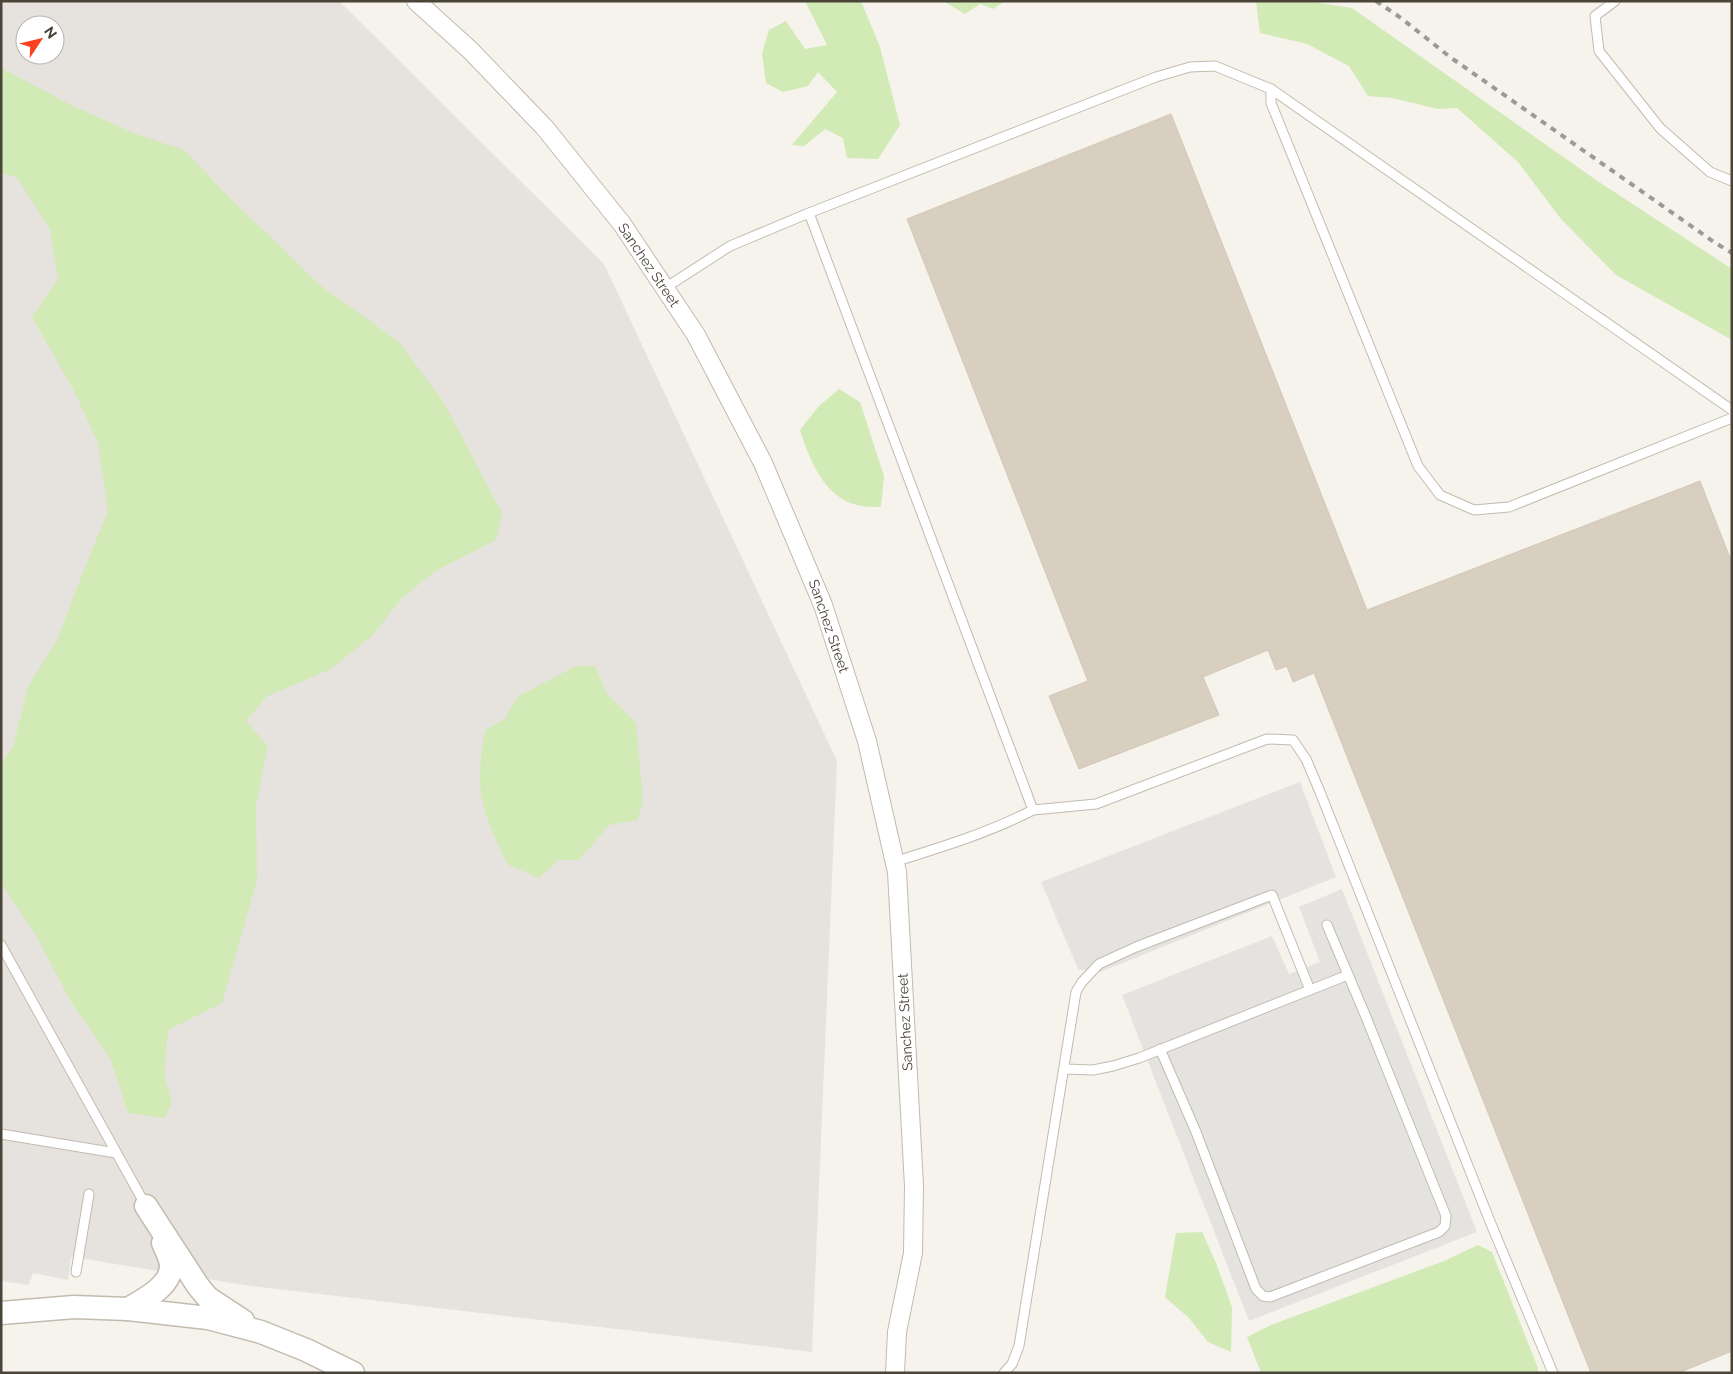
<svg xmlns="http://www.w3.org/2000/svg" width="1733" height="1374" font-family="Raleway,sans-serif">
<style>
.industrial{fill:#e6e2dd;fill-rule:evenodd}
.green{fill:#d2eab5}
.parking{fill:#e5e3e0}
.building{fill:#d8cfc1;stroke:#d3c7b4}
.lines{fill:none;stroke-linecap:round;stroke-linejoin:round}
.service-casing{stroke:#c2bbae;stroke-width:11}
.minor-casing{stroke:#c2bbae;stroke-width:20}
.tertiary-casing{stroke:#c2bbae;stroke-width:25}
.service{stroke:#fff;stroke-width:9}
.minor{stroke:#fff;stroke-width:18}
.tertiary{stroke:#fff;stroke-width:22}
.rail{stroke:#9a9a9a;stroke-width:4;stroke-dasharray:6 6;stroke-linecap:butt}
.labels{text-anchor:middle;stroke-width:5;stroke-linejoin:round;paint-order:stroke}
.street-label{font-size:14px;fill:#4b4439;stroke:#fff}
</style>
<rect width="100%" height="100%" fill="#f6f3ec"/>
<!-- industrial -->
<path class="industrial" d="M1,1H339L604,264L837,761L812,1352L244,1285L29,1250L1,1262ZM25,25H55V55H25Z"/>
<!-- green -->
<g class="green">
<polygon points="805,1 861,1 880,47 900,125 878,159 847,158 843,138 825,129 804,146 792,145 837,92 818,72 808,86 783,92 766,83 762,53 769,30 786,21 805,49 827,45"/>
<polygon points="943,1 1005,1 993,9 980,4 965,14"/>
<polygon points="1256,1 1308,1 1352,8 1596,180 1732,269 1732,340 1616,275 1561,219 1518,162 1457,108 1438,109 1392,98 1368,96 1349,66 1307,44 1260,33"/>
<polygon points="1,68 73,106 136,134 184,150 228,196 321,286 399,342 443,401 502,513 496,540 435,571 401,599 372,636 329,670 267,696 246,721 268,746 256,805 257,880 222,1003 168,1030 164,1074 172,1102 165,1118 128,1113 110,1058 73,1005 35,934 1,883 1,763 13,747 28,687 57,640 81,577 108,511 98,443 73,389 32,317 58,279 50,230 17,177 1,173"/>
<path d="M839,389L860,402L884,476L881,507C873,507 864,507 857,505C824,497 809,459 800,430L819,406Z"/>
<path d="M576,666H595L607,694L636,723L643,801L637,820L609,825L579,860H558L539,878L507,864C498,844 486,821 482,799C478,778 481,751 485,730L505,719L517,697Z"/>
<polygon points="1202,1232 1216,1263 1232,1307 1231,1352 1208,1342 1189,1318 1165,1297 1176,1233"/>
<polygon points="1478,1245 1492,1252 1538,1368 1538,1373 1261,1373 1247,1337 1271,1325 1444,1261"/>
</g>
<!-- parking -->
<g class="parking">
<polygon points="1300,782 1336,877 1098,973 1078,969 1041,882"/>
<polygon points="1342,889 1477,1232 1249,1321 1122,995 1272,936 1289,974 1320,962 1299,907"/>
<polygon points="1,1151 84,1165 68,1280 33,1273 29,1285 1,1281"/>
</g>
<!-- building -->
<polygon class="building" points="1171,114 1367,610 1700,481 1732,563 1732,1351 1678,1373 1591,1373 1314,673 1293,682 1287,666 1276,670 1268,650 1203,677 1219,715 1079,769 1049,696 1088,681 907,219"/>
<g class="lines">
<defs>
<g id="service">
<polyline points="1615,1 1595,16 1599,51 1660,128 1710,172 1732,181"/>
<polyline points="1271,89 1732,410"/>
<polyline points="809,213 1156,77 1190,67 1215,66 1271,89 1271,103 1418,466 1440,495 1474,510 1509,507 1732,418"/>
<path d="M665,288L730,246L809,213L1033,810C988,833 942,847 894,862"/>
<polyline points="1033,810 1096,804 1267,739 1293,740 1306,759 1320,792 1489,1219 1553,1373"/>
<polyline points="1,945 146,1206"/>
<polyline points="1310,990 1348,975"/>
<polyline points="1160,1049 1196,1132 1256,1289 1263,1296 1270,1297 1439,1232 1445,1226 1446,1216 1366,1017 1327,925"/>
<polyline points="1,1134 116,1153"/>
<polyline points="76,1272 89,1194"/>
<polyline points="1004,1373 1012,1364 1019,1346 1076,992 1082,982 1099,964 1136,947 1272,895 1310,990 1139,1058 1113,1066 1093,1070 1065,1069"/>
</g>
<polyline id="minor" points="416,1 470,50 545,128 622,224 696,335 763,463 823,605 867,741 897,872 914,1186 913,1253 897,1332 895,1373"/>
<g id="tertiary">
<polyline points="146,1206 198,1286 208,1298 243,1321"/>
<path d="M128,1309C143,1300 172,1286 171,1265C170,1257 166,1250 163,1243"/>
<polyline points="1,1313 74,1307 128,1309 208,1318 261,1332 306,1350 353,1373"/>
</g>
</defs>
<!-- service casing -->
<use href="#service" class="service-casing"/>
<!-- minor casing -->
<use href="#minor" class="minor-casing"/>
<!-- tertiary casing -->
<use href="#tertiary" class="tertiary-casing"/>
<!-- service -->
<use href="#service" class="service"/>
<!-- minor -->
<use href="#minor" class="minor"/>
<!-- tertiary -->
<use href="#tertiary" class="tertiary"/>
<!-- rail -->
<polyline class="rail" points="1376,1 1401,18 1450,57 1714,242 1732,253"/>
</g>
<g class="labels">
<!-- street labels -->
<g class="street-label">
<text transform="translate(649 265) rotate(56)" y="5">Sanchez Street</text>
<text transform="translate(829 626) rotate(71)" y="5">Sanchez Street</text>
<text transform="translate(905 1022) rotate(-93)" y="5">Sanchez Street</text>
</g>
</g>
<!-- border -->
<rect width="1733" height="1374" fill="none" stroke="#4b4439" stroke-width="5"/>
<!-- north arrow -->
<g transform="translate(40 40) rotate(55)"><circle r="24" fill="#ffffff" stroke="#b7b4b0"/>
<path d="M0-4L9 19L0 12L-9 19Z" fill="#fc3f1d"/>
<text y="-8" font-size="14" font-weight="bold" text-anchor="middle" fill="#4b4439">N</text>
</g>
</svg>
